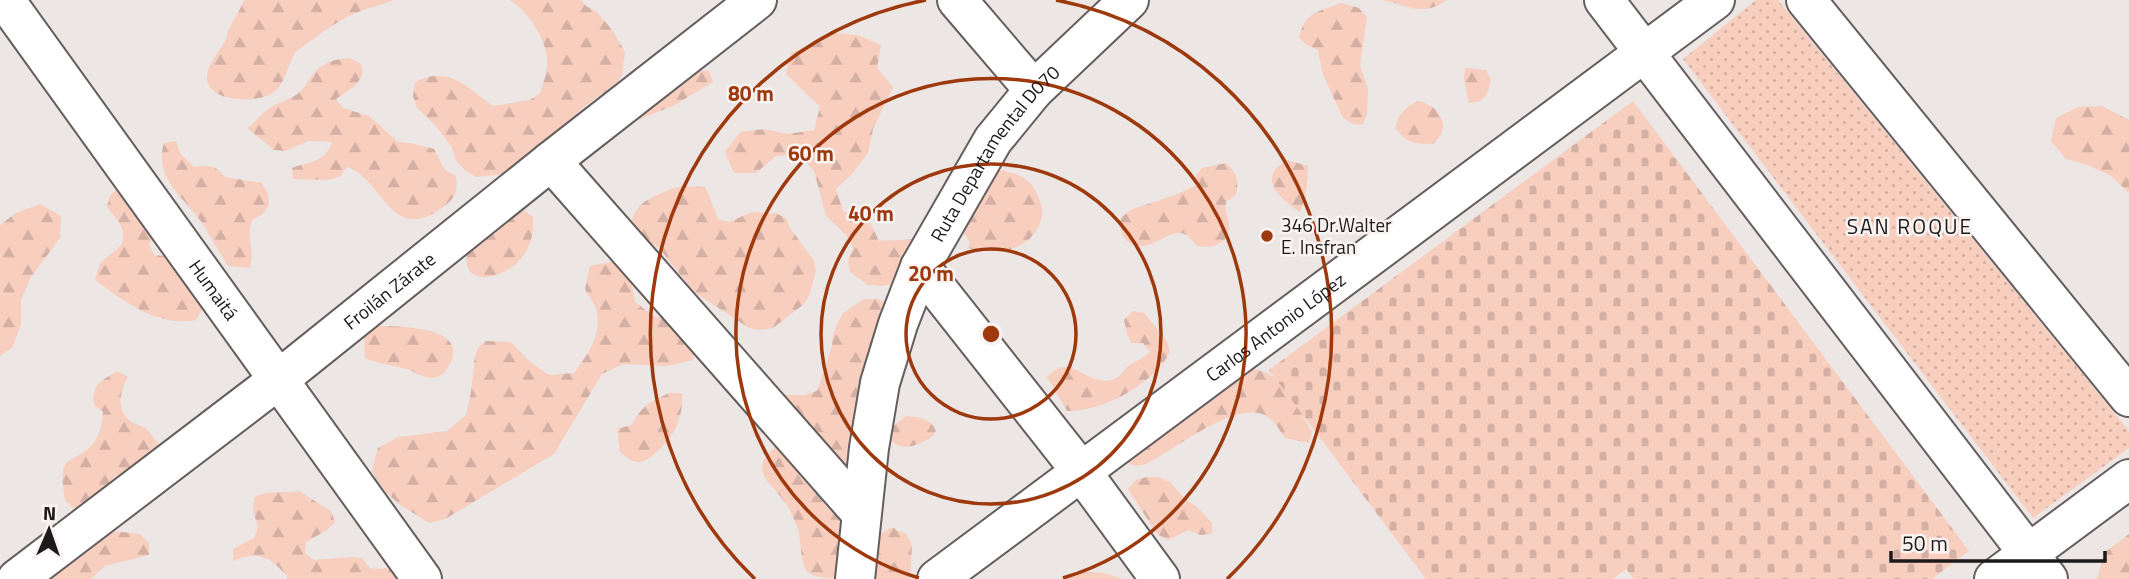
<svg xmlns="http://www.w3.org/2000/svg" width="2129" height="579" font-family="'Titillium Web',sans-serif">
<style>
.forest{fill:url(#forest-firs)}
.cemetery{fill:url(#cemetery-stones)}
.park{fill:url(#park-dots)}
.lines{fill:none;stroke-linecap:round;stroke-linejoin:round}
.minor-casing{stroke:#645f5e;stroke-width:42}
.major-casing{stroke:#645f5e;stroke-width:42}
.minor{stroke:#fff;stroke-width:38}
.major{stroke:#fff;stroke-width:38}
.ring{fill:none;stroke:#9e380d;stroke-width:3.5}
.poi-dot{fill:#9e380d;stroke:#f9f4f2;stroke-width:2.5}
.labels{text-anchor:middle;stroke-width:5;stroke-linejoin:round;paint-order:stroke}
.street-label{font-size:19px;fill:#1c1a1a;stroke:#f9f4f2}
.poi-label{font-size:19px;fill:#1c1a1a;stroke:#f9f4f2;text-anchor:start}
.neighbourhood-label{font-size:21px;letter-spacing:2px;fill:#1c1a1a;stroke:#f9f4f2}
.centre{fill:#9e380d;stroke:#f9f4f2;stroke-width:3.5}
.ring-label{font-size:21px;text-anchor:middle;font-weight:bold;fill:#9e380d;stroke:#f9f4f2;stroke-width:5;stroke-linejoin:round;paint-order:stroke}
</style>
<defs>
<pattern id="forest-firs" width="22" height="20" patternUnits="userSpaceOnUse" patternTransform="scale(1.75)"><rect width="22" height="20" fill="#f8cebf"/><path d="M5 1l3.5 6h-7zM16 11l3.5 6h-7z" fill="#d4b0a4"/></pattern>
<pattern id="cemetery-stones" width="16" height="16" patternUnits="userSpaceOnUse" patternTransform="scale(1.75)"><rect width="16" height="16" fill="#f8cebf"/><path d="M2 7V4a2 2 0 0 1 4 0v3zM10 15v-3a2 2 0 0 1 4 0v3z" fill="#d4b0a4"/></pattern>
<pattern id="park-dots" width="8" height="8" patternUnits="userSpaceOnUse" patternTransform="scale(1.75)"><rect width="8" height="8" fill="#f8cebf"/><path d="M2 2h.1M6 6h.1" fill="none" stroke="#d4b0a4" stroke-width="1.8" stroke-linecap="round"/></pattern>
</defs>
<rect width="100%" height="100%" fill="#ece6e5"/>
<!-- forest -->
<g class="forest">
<path d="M244,0H394C383,5 370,7 358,12C341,19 327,29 312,40C307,44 299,48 295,53C287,65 285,87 271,94C255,103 207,103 207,77C208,62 220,52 226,39C227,36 227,32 229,29C234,19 240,11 244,0Z"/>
<path d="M509,0H581L586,6L597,12L613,31L625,52L622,75L615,85L582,108L559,135L537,147L523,167L513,173L476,177L466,171L457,162L451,146L435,125L417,108L413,96L415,82C449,65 467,87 493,106L530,100L540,93C543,83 548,72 547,60C547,40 527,9 509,0Z"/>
<path d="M1383,0H1447C1423,17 1409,6 1383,0Z"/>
<path d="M1341,3L1359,8L1367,17L1360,65L1368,89L1367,113L1363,125L1353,124L1343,118L1323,75L1318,50L1307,45L1299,38C1305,11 1318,12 1341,3Z"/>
<polygon points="835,33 858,35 881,45 877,68 893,87 873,129 868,153 853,173 836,189 843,211 868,218 879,241 918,239 911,274 891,285 880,286 868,285 850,272 848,260 853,249 849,238 826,216 814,171 799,155 776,156 756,173 734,173 725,152 740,132 764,129 788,134 814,130 820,107 786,74 791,53"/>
<path d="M350,58L361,64L363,75L355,86L336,99L343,108L369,116L398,142L410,143L434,149L445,170L456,176C458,189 456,197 446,205C390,248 386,181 347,167L339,177L328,180L293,179L292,168C310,161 325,163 332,142L309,141L285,151L274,150L247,128C257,122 258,116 267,110C277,102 292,100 301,91C305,87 308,81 311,77C321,63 333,59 350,58Z"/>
<polygon points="1465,68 1486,70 1491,80 1488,92 1481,101 1469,103 1464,79"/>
<polygon points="697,70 709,71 713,82 673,106 617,128 599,144 583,164 573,169 571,154"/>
<path d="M1417,101C1431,102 1448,117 1442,133C1440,137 1437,139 1435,143C1417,146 1407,143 1395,128C1399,115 1404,108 1417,101Z"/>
<polygon points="2102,106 2129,120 2129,193 2111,176 2088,165 2066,159 2051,141 2056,118 2078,107"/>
<path d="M176,141L180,153L194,167C209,164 216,166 225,177L262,183L268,194L269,205L262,215L252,220C246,239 255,248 250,268L228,266C219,252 211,237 202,223C185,198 153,178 164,143Z"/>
<path d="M1287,160L1308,166C1307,183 1307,197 1300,212C1279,198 1256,178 1287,160Z"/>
<path d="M1226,163C1237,173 1239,180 1236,195L1226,202C1225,214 1228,216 1229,225C1230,244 1212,249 1197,246C1192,240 1188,233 1179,233C1162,234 1148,254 1130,243C1120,237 1120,228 1121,218L1130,210L1175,195L1197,185L1195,177L1202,168Z"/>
<path d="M1003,170C1011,173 1021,175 1028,181C1034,186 1036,192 1039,199C1043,209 1044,215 1039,225C1027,253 994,255 968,248L970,242L963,232L954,225L990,173Z"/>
<path d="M681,186L705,187C711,198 713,208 718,219L729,222L752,212L775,213L786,218L790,228L813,259L816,270L810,294L804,304L773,328L760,330L749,328L694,292L663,253V249C656,246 648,243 642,239C638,236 634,231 633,226C628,202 664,192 681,186Z"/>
<path d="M119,188L162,224L149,244L154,255L178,257L197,286L202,309L196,320C157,327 125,302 95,280C97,274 98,268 101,263C111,250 130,249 121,226C118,220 112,213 107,207L110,195Z"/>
<polygon points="40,204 61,216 60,238 31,277 21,300 21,325 12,348 0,356 0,225 16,213"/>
<path d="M498,207L522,209L533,217C539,282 450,297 469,248C474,234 488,220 498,207Z"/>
<path d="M615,261L631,279L635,302L655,317L681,318L696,337L693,360L668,366L623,364L602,374L554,454L445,519L429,523L402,506L384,491L372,471L378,448L398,437L447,431L466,415L471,392L475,356L478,348L485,341L511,342L528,360L549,375L574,373C588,354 603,334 596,309C593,302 588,295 585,289L590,266Z"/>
<path d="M864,299H877L890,304L842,576C831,579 815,579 807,571C798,557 803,538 796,524C792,514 787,504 780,496C774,487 764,481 762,469C761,457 772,452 778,443C785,430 780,409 780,395H805L817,391L832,346L833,335L837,324L843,313Z"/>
<path d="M1133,311L1144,313L1167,341L1170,352C1154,384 1102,412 1067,411L1047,377C1071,350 1088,389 1114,379C1123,376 1124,368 1131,364C1138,360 1144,358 1150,352L1143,343H1131L1127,333L1124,320Z"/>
<path d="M371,326C391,326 468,324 451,362C448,368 444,375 437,377C435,378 429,378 427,377C419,376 413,371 407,369C392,365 378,364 365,358L364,335Z"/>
<path d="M1252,369C1286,373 1296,406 1312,432L1309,443L1285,438C1280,432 1275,421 1268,417C1238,397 1174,451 1146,464L1135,466L1124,461L1158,424Z"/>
<path d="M117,371L128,377C120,390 116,409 129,420C133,424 140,425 145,428C151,433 155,440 160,446L129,472L116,476L108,484L107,496L86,510L74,508L65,501C64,491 61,476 64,467C67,459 75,458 81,454C97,445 102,429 103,412L94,405C91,385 101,381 117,371Z"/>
<path d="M669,393H682C683,404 681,416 676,427C672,437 652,461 640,462C632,463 626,457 620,452L617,429L632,425C641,406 650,402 669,393Z"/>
<path d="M906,416C918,417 931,418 936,431L933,436C920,444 902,454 890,439L891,428Z"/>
<polygon points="1147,477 1159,477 1170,482 1186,500 1196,506 1212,523 1212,534 1200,535 1189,530 1168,540 1157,534 1128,489 1136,480"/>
<path d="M299,491L331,511L335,522L327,530L306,542L305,553L314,560L351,557L362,558L370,568L381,569L393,566L417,579H287V576C270,557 258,550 233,561V549L254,538L258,527L253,510L254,498C267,489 283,494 299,491Z"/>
<polygon points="890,528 895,528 896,530 907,534 912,546 910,579 862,579 879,535"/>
<polygon points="113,531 140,534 149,543 149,555 105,566 91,579 52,579 53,571 102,535"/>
<polygon points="2129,534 2129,579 2097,579 2104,553"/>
<path d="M1076,572C1093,572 1106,571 1121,579H1068Z"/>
</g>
<!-- cemetery -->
<polygon class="cemetery" points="1633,101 1969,551 1932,579 1634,579 1626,569 1613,579 1426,579 1269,370"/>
<!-- park -->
<polygon class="park" points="1756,0 1778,0 2129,431 2129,448 2033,518 1683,59"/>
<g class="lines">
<defs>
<g id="minor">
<path id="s1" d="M5,0L422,579"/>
<polyline points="957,0 1034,90"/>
<polyline points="1604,0 2048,579"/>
<polyline points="1806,0 2129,397"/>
<polyline points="551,161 861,513"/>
<polyline points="920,267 1081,471 1160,579"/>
<path id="s2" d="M17,579L278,380L551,161L757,0"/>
<path id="s3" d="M937,579L1715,0"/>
<polyline points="1994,579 2129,479"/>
</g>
<g id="major">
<path id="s4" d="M855,579L869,448L880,383L898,324L920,267L993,140L1034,90L1129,0"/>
</g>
</defs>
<!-- minor casing -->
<use href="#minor" class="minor-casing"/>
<!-- major casing -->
<use href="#major" class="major-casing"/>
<!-- minor -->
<use href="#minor" class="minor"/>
<!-- major -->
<use href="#major" class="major"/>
</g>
<!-- distance rings -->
<g class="ring">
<circle cx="991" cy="334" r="85"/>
<circle cx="991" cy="334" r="170"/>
<path d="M919 578A255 255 0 1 1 1063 578"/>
<path d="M755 579A340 340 0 0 1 926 0M1056 0A340 340 0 0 1 1227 579"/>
</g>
<!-- markers -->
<circle class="poi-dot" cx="1267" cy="236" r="7"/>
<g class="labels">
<!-- street labels -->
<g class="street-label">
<text dy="7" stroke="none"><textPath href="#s4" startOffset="457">Ruta Departamental D070</textPath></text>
<text dy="7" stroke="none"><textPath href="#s1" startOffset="357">Humaitá</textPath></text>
<text dy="7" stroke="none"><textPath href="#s2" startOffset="471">Froilán Zárate</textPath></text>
<text dy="7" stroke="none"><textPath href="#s3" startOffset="422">Carlos Antonio López</textPath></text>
</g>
<!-- poi labels -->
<g class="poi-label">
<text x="1281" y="232">346 Dr.Walter<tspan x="1281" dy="22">E. Insfran</tspan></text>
</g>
<!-- neighbourhood labels -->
<g class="neighbourhood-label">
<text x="1910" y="234">SAN ROQUE</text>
</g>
</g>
<circle cx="991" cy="334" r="10" class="centre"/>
<g class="ring-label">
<text x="751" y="101">80 m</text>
<text x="811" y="161">60 m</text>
<text x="871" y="221">40 m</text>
<text x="931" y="281">20 m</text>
</g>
<!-- north arrow -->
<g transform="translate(49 530) rotate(2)" stroke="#f9f4f2" stroke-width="5" paint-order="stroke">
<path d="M0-5L12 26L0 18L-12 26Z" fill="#1c1a1a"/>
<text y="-10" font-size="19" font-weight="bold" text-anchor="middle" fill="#1c1a1a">N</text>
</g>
<!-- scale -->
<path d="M1891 551v10h214v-10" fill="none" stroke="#1c1a1a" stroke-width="3.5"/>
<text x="1902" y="551" font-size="21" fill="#1c1a1a" stroke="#f9f4f2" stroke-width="5" paint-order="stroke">50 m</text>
</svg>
